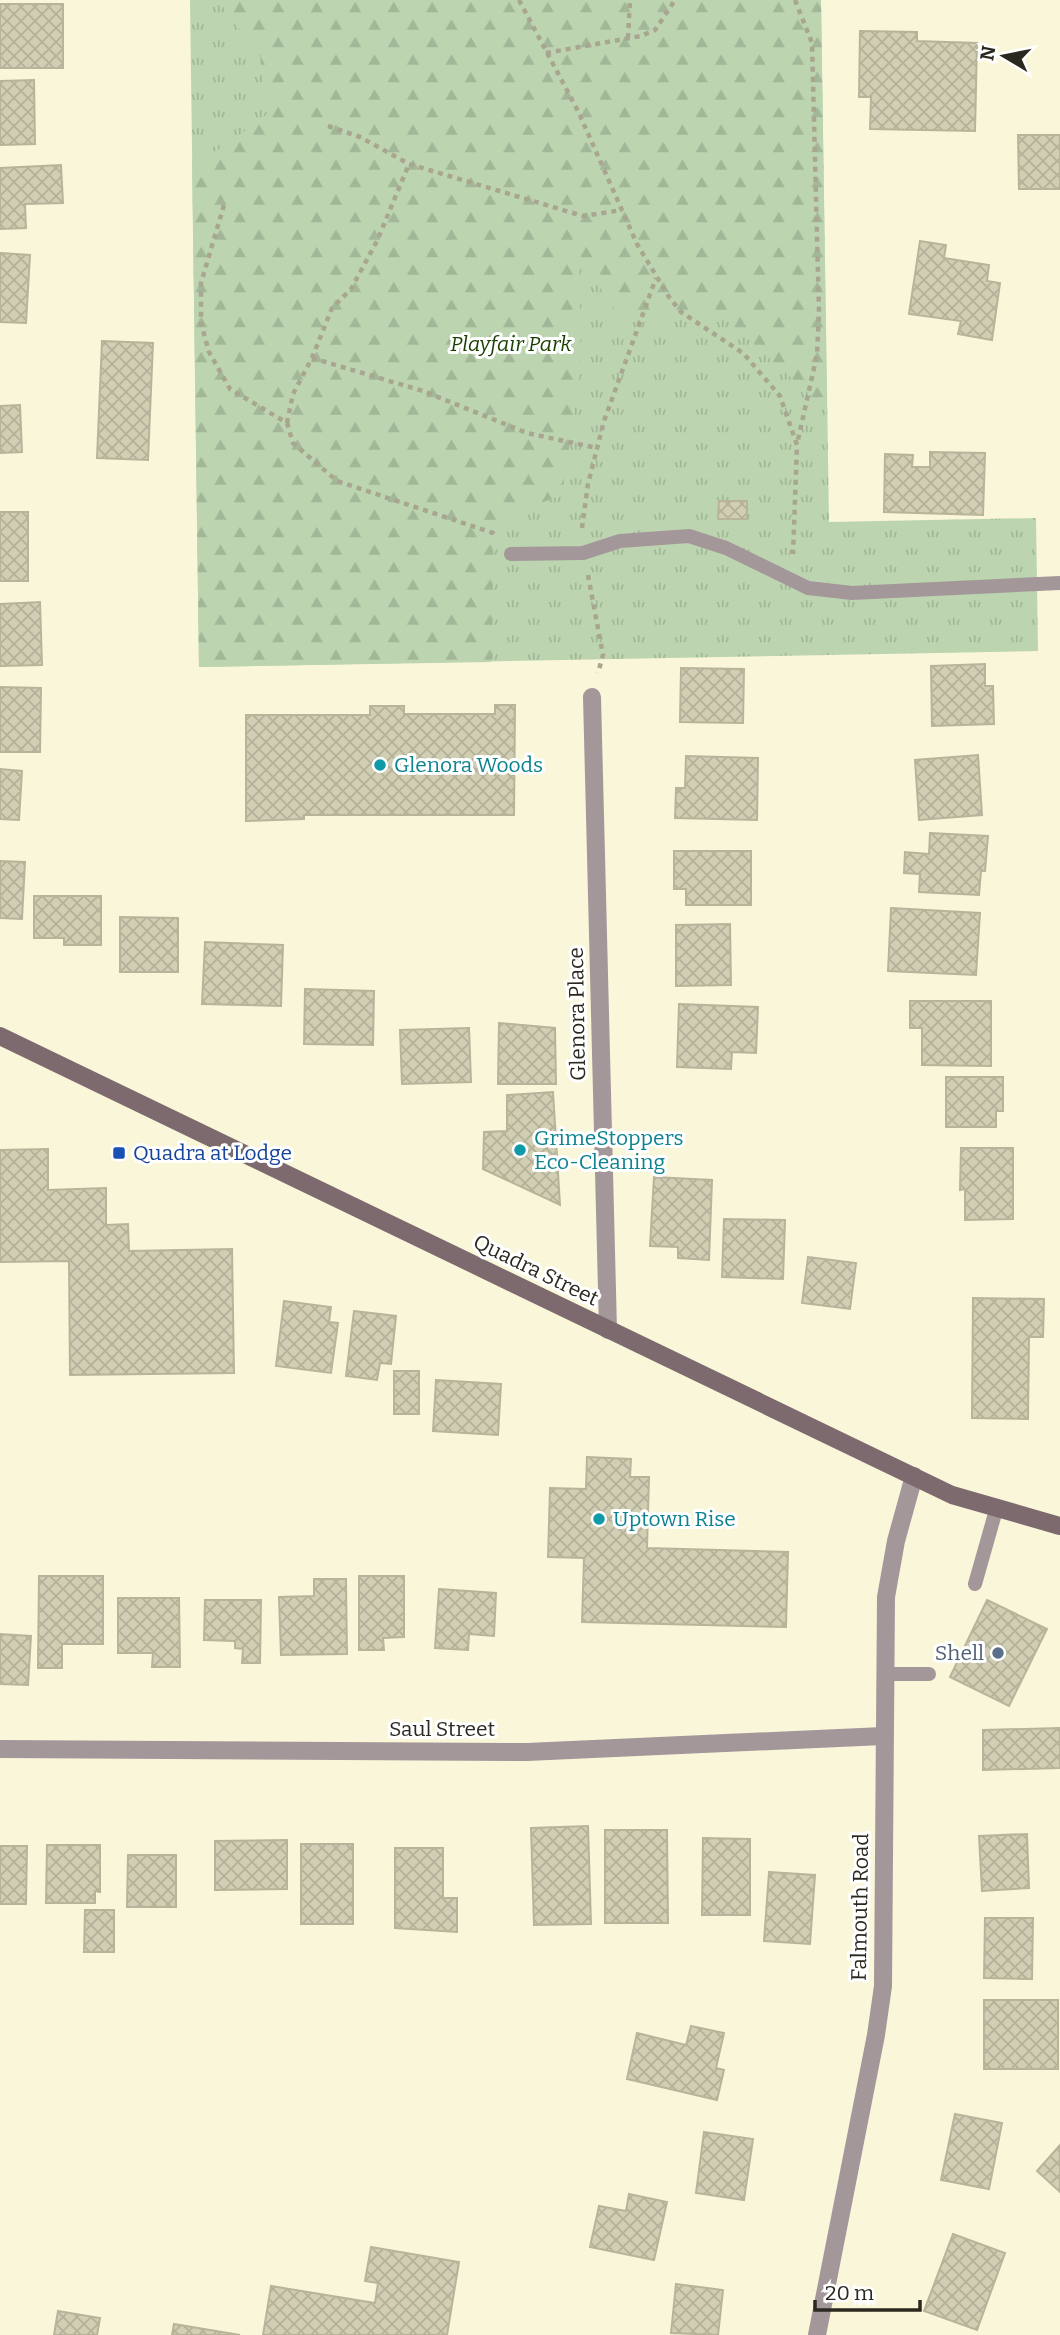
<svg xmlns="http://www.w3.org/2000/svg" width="1060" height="2335" font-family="Bitter,serif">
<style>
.grass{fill:url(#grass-tufts)}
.forest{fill:url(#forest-firs)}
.building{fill:url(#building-cross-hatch);stroke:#b8b49a;stroke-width:2}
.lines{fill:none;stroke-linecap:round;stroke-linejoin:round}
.path{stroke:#a8a590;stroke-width:4.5;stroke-dasharray:5 5;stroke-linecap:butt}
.service{stroke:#a4979a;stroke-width:14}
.minor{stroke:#a4979a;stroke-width:18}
.secondary{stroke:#7d6a6e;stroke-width:18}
.culture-dot{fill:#0f9aa8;stroke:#fff;stroke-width:2.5}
.transit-dot{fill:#1a4fb4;stroke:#fff;stroke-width:2.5}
.service-dot{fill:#5c6f8a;stroke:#fff;stroke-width:2.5}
.labels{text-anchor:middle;stroke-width:6;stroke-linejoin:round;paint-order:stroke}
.park-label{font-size:21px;font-style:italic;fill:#1b3f00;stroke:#fff}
.culture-label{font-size:21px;fill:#0d838f;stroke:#fff;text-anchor:start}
.street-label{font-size:21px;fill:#2b291f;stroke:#fff}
.transit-label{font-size:21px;fill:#164399;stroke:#fff;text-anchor:start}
.service-label{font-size:21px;fill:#4e5e75;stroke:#fff;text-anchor:end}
</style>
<defs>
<pattern id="grass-tufts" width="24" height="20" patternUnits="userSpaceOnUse" patternTransform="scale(1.75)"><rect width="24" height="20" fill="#bcd5b0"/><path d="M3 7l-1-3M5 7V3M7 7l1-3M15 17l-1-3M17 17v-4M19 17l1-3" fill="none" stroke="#a2b797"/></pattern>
<pattern id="forest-firs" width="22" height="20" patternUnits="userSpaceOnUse" patternTransform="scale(1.75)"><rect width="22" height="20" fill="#bcd5b0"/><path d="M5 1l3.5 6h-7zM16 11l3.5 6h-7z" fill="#a2b797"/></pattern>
<pattern id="building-cross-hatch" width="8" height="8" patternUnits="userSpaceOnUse" patternTransform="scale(1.75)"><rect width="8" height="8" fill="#d2ceb3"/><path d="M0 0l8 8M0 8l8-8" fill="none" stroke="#b4b19a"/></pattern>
</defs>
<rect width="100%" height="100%" fill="#faf6da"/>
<!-- grass -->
<polygon class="grass" points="190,0 821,0 829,522 1036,518 1038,651 199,667"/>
<!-- forest -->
<polygon class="forest" points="222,0 821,0 827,410 715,309 617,314 579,254 581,367 562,495 494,521 491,662 199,667 192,162 224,147 267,114 260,57 222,5"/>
<!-- building -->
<g class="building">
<rect x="0" y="4" width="63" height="64"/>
<polygon points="860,31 917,32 917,41 977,43 975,131 870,129 871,97 859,97"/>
<polygon points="34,80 35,144 0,145 0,81"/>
<polygon points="1018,135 1060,135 1060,189 1019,189"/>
<polygon points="61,165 63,203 25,204 26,228 0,229 0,168"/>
<polygon points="920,241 946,245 944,258 989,265 987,281 1000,283 992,340 958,334 961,321 909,314"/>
<polygon points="0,253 30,255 26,323 0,322"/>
<polygon points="102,341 153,343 148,460 97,458"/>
<polygon points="20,405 22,452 0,453 0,406"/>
<polygon points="930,452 985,453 983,515 884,512 885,454 913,455 912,467 930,467"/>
<polygon points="719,501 747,501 747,519 718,519"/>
<rect x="0" y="512" width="28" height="69"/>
<polygon points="40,602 42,665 0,666 0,604"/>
<polygon points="985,664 985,686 993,686 994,724 932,726 931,666"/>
<polygon points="681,668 744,669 743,723 680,722"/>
<polygon points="0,687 41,688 40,752 0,752"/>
<polygon points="495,705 515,705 514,815 304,815 304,819 246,821 246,715 370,715 370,706 404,706 404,714 495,714"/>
<polygon points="978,755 982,815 919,820 915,760"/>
<polygon points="686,756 758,758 757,820 675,818 676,788 685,788"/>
<polygon points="0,769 22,771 19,820 0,819"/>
<polygon points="930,833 988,836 985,871 981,871 979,895 919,892 920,874 904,873 905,852 929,854"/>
<polygon points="674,851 751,851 751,905 686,905 686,889 674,889"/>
<polygon points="0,861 25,862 22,919 0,918"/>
<polygon points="34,896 101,896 101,945 64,945 64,938 34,938"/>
<polygon points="891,908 980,913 976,975 888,971"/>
<polygon points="120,917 178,918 178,972 120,972"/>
<polygon points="730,924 731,985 676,986 676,925"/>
<polygon points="205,942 283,945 281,1006 202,1004"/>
<polygon points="305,989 374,991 373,1045 304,1044"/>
<polygon points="910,1001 991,1001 991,1066 922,1065 922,1028 910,1028"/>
<polygon points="679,1004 758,1007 756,1053 732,1052 731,1069 677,1067"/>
<polygon points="499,1023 555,1028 556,1084 498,1084"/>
<polygon points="469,1028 471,1082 402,1084 400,1030"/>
<polygon points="946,1077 1003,1077 1003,1111 996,1111 996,1127 946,1127"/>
<polygon points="553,1092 560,1205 483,1169 484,1132 507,1131 507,1095"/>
<polygon points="961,1148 1013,1148 1013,1219 965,1220 965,1189 960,1190"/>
<polygon points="48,1149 48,1190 106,1188 106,1225 128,1224 129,1251 232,1249 234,1373 70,1375 69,1261 0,1262 0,1150"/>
<polygon points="654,1177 712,1180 709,1260 678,1258 678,1247 650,1246"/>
<polygon points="724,1219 785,1220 783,1279 722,1277"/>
<polygon points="808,1257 856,1263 850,1309 802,1303"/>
<polygon points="973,1298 1044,1299 1043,1337 1029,1337 1028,1419 972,1418"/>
<polygon points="284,1301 331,1307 329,1322 338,1323 331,1373 276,1366"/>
<polygon points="354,1311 396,1316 391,1364 380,1363 377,1380 346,1376"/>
<rect x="394" y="1371" width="25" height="43"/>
<polygon points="436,1380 501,1384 498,1435 433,1431"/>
<polygon points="587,1457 631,1459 630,1477 649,1477 647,1548 788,1552 786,1627 582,1622 584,1558 548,1557 550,1488 586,1489"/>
<polygon points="39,1576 103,1576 103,1644 62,1644 62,1668 38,1668"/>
<polygon points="359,1576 404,1576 404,1637 383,1638 384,1650 359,1650"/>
<polygon points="314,1579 346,1579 347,1654 281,1655 279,1597 314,1596"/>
<polygon points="439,1589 496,1593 494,1636 469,1634 468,1650 435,1648"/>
<polygon points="118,1598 179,1598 180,1667 152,1667 153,1653 118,1653"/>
<polygon points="205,1600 261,1600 260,1663 242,1663 243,1649 235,1648 235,1641 204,1640"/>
<polygon points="987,1600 1047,1629 1009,1706 950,1677"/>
<polygon points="0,1634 31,1636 28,1685 0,1684"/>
<polygon points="1060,1728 1060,1768 983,1770 983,1730"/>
<polygon points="588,1826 591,1924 534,1925 531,1828"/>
<polygon points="605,1830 667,1830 668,1923 605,1923"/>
<polygon points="1027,1834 1029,1888 982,1891 979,1836"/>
<polygon points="703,1838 750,1839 750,1915 702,1915"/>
<polygon points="287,1840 287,1889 215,1890 215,1841"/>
<rect x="301" y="1844" width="52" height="80"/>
<polygon points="47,1845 100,1845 100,1892 95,1891 95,1903 46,1903"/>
<polygon points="0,1846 27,1846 26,1904 0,1904"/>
<polygon points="395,1848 443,1848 443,1898 457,1898 457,1932 395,1928"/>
<polygon points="128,1855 176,1855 176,1907 127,1907"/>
<polygon points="769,1872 815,1875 810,1944 764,1941"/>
<polygon points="85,1910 114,1910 114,1952 84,1952"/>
<polygon points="985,1918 1033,1918 1032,1979 984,1978"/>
<rect x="984" y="2000" width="74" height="69"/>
<polygon points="691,2026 724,2033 716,2068 724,2070 717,2100 627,2079 637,2033 686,2045"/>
<polygon points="955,2114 1002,2123 989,2189 941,2180"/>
<polygon points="704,2132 753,2139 744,2200 696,2193"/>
<polygon points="1060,2145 1060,2192 1037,2171"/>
<polygon points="629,2194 667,2202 654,2260 590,2247 599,2206 626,2211"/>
<polygon points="953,2234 1005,2253 977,2330 924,2311"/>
<polygon points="371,2247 459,2262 447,2335 263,2335 271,2286 375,2303 378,2283 365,2281"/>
<polygon points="676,2284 723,2290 718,2335 671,2333"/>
<polygon points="58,2311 100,2318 97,2335 54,2335"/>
<polygon points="174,2324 240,2335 172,2335"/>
</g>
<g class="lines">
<!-- path -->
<g class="path">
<polyline points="519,0 578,111 637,244 669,297 681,312 743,353 780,396 797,445 793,554"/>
<polyline points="795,0 812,43 819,313 817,355 797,444"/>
<polyline points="628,38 630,0"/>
<polyline points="546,53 641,36 655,30 675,0"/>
<polyline points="328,126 360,137 409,164 583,216 622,210"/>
<polyline points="224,205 201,283 201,323 209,352 230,389 287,423 293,443 337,481 493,533 497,537"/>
<polyline points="312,358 423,391 527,433 597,448"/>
<polyline points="287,423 293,394 312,358 332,308 351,289 377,241 409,164"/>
<polyline points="582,528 588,484 604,421 656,278"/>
<polyline points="588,575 603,655 598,673"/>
</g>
<!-- service -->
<g class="service">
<polyline points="511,554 583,553 620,541 689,536 726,548 808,588 852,593 1060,583"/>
<polyline points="975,1584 996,1510"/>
<polyline points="885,1674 929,1674"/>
</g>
<!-- minor -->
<g class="minor">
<polyline points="592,697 608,1330"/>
<polyline points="0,1749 527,1752 883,1736"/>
<polyline points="817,2335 876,2035 883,1986 886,1597 896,1541 914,1476"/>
</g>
<!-- secondary -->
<polyline class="secondary" points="0,1036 952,1495 1060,1526"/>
</g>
<!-- markers -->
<g class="culture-dot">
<circle cx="380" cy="765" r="7"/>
<circle cx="520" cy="1150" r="7"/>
<circle cx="599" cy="1519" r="7"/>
</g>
<rect class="transit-dot" x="112" y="1146" width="14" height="14" rx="3.5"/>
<circle class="service-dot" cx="998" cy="1653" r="7"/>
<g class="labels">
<!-- park labels -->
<g class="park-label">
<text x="511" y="351">Playfair Park</text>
</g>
<!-- culture labels -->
<g class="culture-label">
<text x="394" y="772">Glenora Woods</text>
<text x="534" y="1145">GrimeStoppers<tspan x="534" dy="24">Eco-Cleaning</tspan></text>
<text x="613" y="1526">Uptown Rise</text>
</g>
<!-- street labels -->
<g class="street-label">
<text transform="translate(577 1014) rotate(-91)" y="7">Glenora Place</text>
<text transform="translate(536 1270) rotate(26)" y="7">Quadra Street</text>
<text x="442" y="1736">Saul Street</text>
<text transform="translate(860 1907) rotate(-89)" y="7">Falmouth Road</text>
</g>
<!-- transit labels -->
<g class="transit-label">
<text x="133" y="1160">Quadra at Lodge</text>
</g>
<!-- service labels -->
<g class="service-label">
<text x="984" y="1660">Shell</text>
</g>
</g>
<!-- north arrow -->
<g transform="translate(1004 56) rotate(280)" stroke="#ffffff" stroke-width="5" paint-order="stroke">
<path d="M0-5L12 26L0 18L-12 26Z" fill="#2b291f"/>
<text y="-10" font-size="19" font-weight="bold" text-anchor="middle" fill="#2b291f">N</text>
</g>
<!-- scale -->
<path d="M815 2300v10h105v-10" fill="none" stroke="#2b291f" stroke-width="3.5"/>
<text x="825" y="2300" font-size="21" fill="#2b291f" stroke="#ffffff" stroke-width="5" paint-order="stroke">20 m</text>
</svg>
